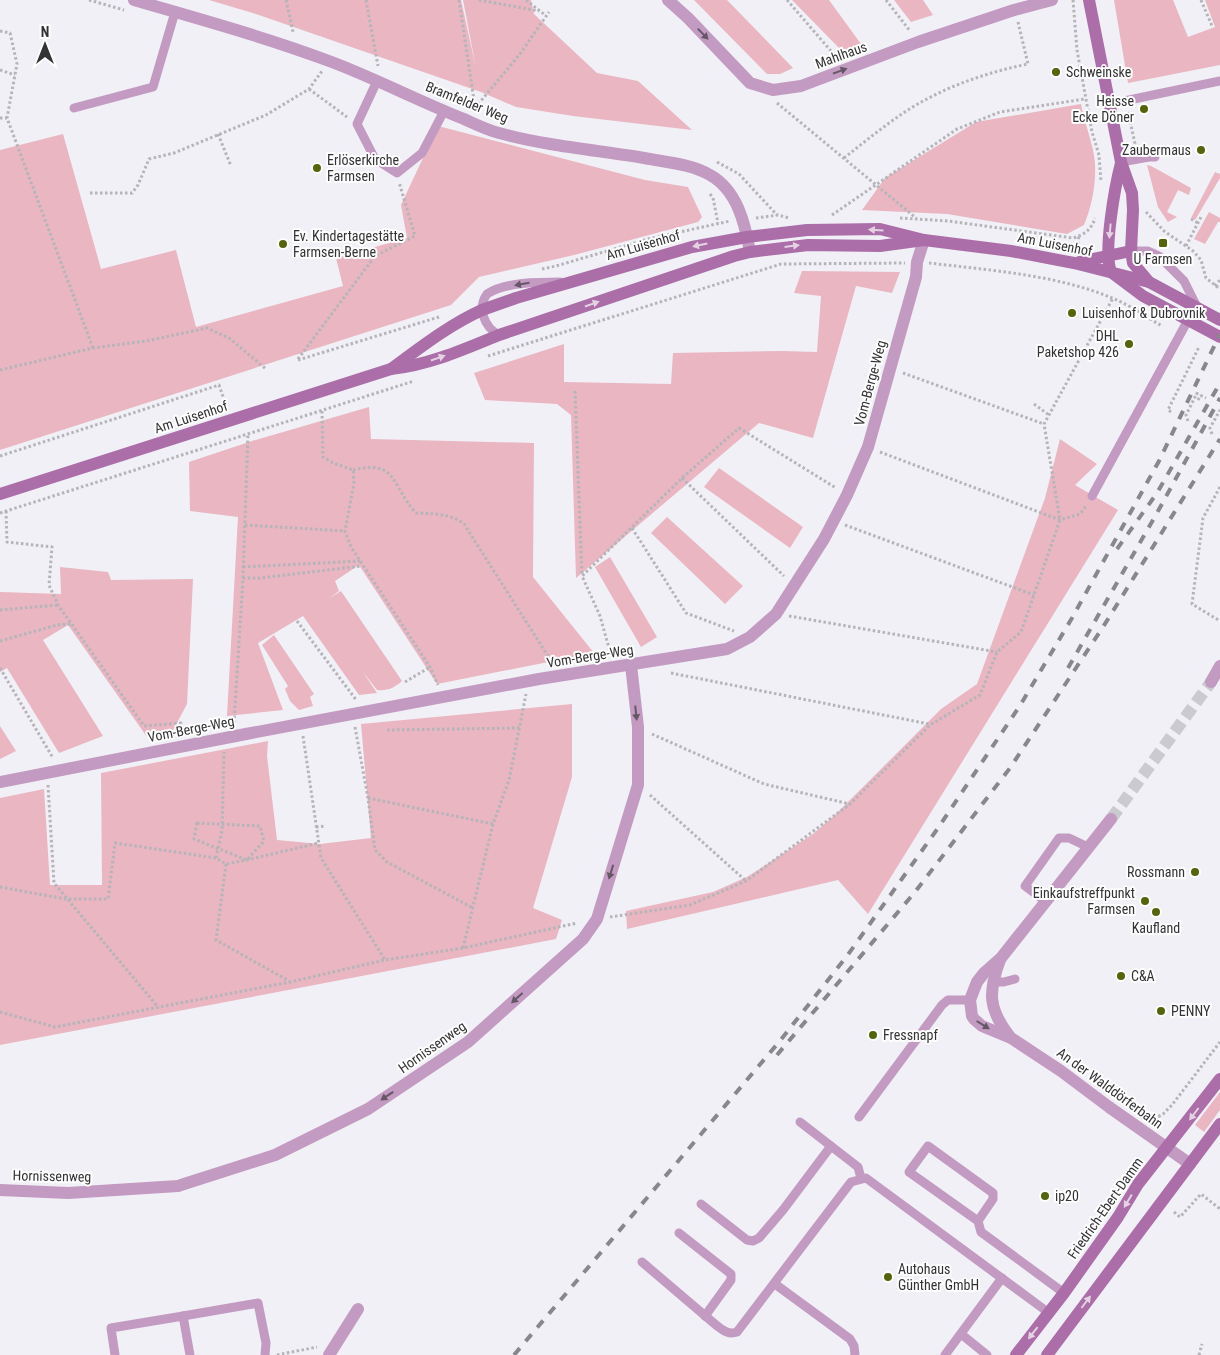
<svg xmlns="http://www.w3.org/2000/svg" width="1220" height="1355" font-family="'Roboto Condensed',sans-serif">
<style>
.green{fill:#e9b6c2}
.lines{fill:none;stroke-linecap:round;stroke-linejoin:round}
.street-tunnel{stroke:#cbcacf;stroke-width:12;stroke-dasharray:12 6;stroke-linecap:butt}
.path{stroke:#b5b4b9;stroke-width:3;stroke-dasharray:2.5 2.5;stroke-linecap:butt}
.lane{stroke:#c39ac1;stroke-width:9}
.street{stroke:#c39ac1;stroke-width:12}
.secondary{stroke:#ab6ea9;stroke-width:12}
.rail{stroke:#88878b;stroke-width:4;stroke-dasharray:9 9;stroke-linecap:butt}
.oneway{fill:#655766}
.oneway2{fill:#e5d3e4}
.poi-dot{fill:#53640b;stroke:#fefefe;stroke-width:2}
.labels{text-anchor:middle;stroke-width:4;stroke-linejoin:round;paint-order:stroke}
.street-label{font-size:14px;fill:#333335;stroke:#fefefe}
.poi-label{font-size:14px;fill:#333335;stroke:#fefefe;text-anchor:start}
</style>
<rect width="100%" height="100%" fill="#f1f0f6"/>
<!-- green -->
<g class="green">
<polygon points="209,0 461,0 476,68 463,0 531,0 534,14 597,73 638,81 692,130 573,116 516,107 481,92 256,14"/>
<polygon points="694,0 727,0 793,68 780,74 767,74"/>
<polygon points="792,0 829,0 861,44 842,51"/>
<polygon points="894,0 923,0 933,15 911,22"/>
<polygon points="1114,0 1173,0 1188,37 1215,27 1205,0 1220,0 1220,65 1128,83"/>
<path d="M1081,104C1084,123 1094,145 1095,164C1096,184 1092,206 1084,225L1067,234L947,214L862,210L885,178L976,122Z"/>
<polygon points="438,126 645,180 688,187 702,217 698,222 574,255 479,277 451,305 0,450 0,150 63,134 101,269 176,250 196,327 343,286 336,258 407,238 401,205"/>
<polygon points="1147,165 1151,166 1191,188 1189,195 1178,190 1167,212 1177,217 1168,222 1158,207"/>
<polygon points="1215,172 1220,174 1220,178 1195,220 1191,218"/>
<polygon points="1209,212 1220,218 1220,222 1218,222 1205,244 1194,239"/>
<polygon points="802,271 900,272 892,293 856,286 813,438 759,423 576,578 571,415 557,404 485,400 474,373 564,344 564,382 671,384 673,353 782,351 817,352 821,296 794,293"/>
<path d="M369,407L371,439L534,443L533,577L594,653L437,684L359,565L335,581L339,591L330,598L341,591L402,681C394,688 388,691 377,690L363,672L377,693L359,695L303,616L258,643L283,710L227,716L238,517L190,511L189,462L252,441Z"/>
<polygon points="1060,439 1097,464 1075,485 1118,510 868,914 838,880 627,929 626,911 713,892 747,877 813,834 835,815 941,709 977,684 1045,498"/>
<polygon points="719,468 803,527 790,548 704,487"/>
<polygon points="667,517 743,586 725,604 651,533"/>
<polygon points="610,557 657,637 641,647 595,567"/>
<polygon points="60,567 108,572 111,580 193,579 187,704 170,736 147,737 68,625 23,652 43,640 103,736 59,753 7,668 0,672 0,592 61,594"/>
<polygon points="274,635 314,694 310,697 313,706 299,710 290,701 285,689 288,686 262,645"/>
<polygon points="572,704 572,777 533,908 562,920 556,939 0,1045 0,798 44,789 50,885 102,885 101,773 268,741 267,756 277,840 320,844 371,838 361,724"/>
<polygon points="0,726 16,751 0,759"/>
<polygon points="1220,1092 1220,1110 1204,1132 1195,1125"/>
</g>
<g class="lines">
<!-- street-tunnel -->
<polyline class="street-tunnel" points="1111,819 1211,682"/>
<!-- path -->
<g class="path">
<polyline points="89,0 124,10"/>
<polyline points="286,0 293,32"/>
<polyline points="366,0 378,66"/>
<polyline points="459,0 475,107"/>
<polyline points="479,0 539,11"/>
<polyline points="526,0 545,15"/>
<polyline points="787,0 837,58"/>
<polyline points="886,0 910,31"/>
<polyline points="1073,0 1077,50 1092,132 1099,155 1101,182"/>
<polyline points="1201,0 1212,26"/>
<polyline points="0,31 10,33 17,64 7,118"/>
<polyline points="0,70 15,75"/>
<polyline points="309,89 347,117"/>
<polyline points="777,103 916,218"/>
<polyline points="475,108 520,54 549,12"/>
<polyline points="1128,112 1136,148"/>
<polyline points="0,118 7,118 93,348"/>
<polyline points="218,134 231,166"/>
<path d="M844,158C862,144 880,129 899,116C936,90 983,73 1028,64L1018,22"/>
<polyline points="717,162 739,174 777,215"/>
<polyline points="90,193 132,193 138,185 149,159 174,153 266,115 309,89 322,71"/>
<polyline points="710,194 713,198 718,223"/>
<polyline points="1146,212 1164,231 1193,251 1201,260 1206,278 1220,289"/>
<polyline points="832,215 957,129 1000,112 1085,99"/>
<polyline points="756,218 778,215 789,218"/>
<path d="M900,218L948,221L1073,238C1084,235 1092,229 1095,218"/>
<polyline points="1191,219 1198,223"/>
<polyline points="1186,246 1202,215"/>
<polyline points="1077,249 1079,236"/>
<path d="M929,263C988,270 1058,275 1112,298C1130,305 1146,317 1162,326"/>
<polyline points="542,269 556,266 648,239 730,221"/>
<polyline points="1215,286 1220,280"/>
<polyline points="488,356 781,264 905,263"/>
<polyline points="298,359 375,256 415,236 399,182"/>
<polyline points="298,360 439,317"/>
<polyline points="0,370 93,348 146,341 207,328 229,338 266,369"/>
<polyline points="903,373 1044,424"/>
<polyline points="575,391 582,576"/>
<polyline points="1196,393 1206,398"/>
<polyline points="1198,400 1201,395"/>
<polyline points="1034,404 1049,415"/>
<polyline points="322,411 323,457 333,463 353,470 354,483 345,531 351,547 430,667 438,685"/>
<polyline points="1171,412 1168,410 1199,347"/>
<polyline points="1188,421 1186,415 1197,393"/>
<polyline points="1212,434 1210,428 1220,410"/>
<polyline points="880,452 1060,520 1080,514 1086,506"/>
<polyline points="0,456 219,385 227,408"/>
<path d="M353,470C398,459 391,486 416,513C433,514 450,513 464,524L553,664"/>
<polyline points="682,478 784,576"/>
<polyline points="1220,487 1203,518 1192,604 1220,621"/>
<polyline points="6,511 7,542 52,547 49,585 58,605 144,726 181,723 181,733"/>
<polyline points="0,513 414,381"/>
<polyline points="245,525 345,531"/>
<polyline points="845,525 1034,595"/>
<polyline points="632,528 686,613 734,631"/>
<polyline points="243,567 360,561"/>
<polyline points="243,578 248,434"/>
<polyline points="0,610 58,605"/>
<polyline points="789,616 997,652"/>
<polyline points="297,621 357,701"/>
<polyline points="0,641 57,625 71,624"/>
<polyline points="611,655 600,616 582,576 682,478 739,428 836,488"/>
<polyline points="0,668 53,758"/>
<polyline points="671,673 929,724"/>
<polyline points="405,682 430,667"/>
<polyline points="234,723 243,578 260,578 362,566"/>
<polyline points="355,727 368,798 375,850 387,862 473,908"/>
<polyline points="387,730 520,728"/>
<polyline points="652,734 764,784 850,804"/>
<polyline points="303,736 321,858 385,960"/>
<polyline points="48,785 54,883 158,1007"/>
<polyline points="650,795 746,881"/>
<polyline points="368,798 493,824"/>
<polygon points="197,823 260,826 264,841 247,860 194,839"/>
<polyline points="316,827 326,826"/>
<polyline points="216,858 222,831 224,752"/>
<polyline points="226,864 216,940 289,981"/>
<polyline points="0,887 66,899 108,899 115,843 216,858 226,864 247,860 318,843"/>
<polyline points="610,917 690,905 746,881 850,804 930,725 980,695 997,652 1021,632 1060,520 1044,424 1113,298"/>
<polyline points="463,948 493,824 509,780 526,694"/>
<polyline points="0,1012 55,1027 290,982 385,960 463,948 577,923"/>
<polyline points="1154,1119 1163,1114 1172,1105 1220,1042"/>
<polyline points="1174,1212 1180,1217 1201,1194 1220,1209"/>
<polyline points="277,1355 317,1347"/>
<polyline points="1199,1355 1202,1344"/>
</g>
<!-- lane -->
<g class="lane">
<polyline points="377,81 357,124 375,159 397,173 422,153 444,111"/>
<polyline points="1110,104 1220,81"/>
<polyline points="74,108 153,87 175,12"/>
<polyline points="1121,162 1149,157 1155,157"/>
<polyline points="1131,251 1148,251 1159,256 1184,281 1198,309"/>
<path d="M499,335C484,327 477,308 487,294C505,282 539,282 560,282"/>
<polyline points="1092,496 1188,320"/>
<polyline points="1045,901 1025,886 1059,838 1069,838 1088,847"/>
<polyline points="992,982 1004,982 1015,979"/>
<polyline points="859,1117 942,1005 948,1000 970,1000"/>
<polyline points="800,1122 858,1167 861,1178"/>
<polyline points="701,1204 747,1240 753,1241 759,1238 783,1210 831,1146"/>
<polyline points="978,1221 909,1172 928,1146 993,1193 993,1199 978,1221 981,1232 1064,1293"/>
<polyline points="679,1233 731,1274 731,1280 705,1316"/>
<path d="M642,1262L716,1325C723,1330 728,1335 737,1332L851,1182L866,1178L1049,1313"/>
<polyline points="775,1284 850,1339 854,1346 855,1355"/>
<polyline points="961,1334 987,1355"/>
<polyline points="115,1355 111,1328 183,1316"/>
<polyline points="190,1355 183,1316 258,1303 266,1343 265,1355"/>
<polyline points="945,1355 1002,1278"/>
</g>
<!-- street -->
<g class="street">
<path d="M134,0C199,19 265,37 329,61C375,78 418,101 464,119C475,124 487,130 499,133C547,146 596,150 644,158C665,162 692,164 710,175C737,190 745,223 750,252"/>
<polyline points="668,0 688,18 750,83 773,90 801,86 918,42 1014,10 1052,0"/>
<polyline points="1211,682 1220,666"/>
<polyline points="0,782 246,734 539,679 727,649 750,637 776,614 824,539 847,495 868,447 916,277 917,262 924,240"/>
<polyline points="1111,819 1001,958 984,973 977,982 970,1000 972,1016 974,1019 982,1026 1011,1038 1061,1071 1109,1107 1190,1164"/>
<path d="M1000,960C988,992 988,1009 1010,1037"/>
<polyline points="0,1190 68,1193 178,1186 184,1184 275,1155 368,1109 468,1042 583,939 597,919 638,785 638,727 631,665"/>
<polyline points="329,1355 358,1309"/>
</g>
<!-- secondary -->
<g class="secondary">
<polyline points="1089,0 1121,162 1132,193 1133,210 1131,251 1133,263 1149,282 1220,320"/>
<path d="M1121,163C1115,186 1103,252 1111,272L1143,296L1220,337"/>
<polyline points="1079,262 1131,251"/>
<path d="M391,369C421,347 449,325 482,310L516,298L692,247L747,237L807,230L880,229L924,240L1011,251L1074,263L1149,282"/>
<path d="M0,494L391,369C429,365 465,349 499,335L734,256L750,252L808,245L880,246L924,240"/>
<polyline points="1016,1355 1064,1293 1118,1217 1138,1184 1220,1079"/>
<polyline points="1047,1355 1220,1124"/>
</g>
<!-- rail -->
<g class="rail">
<polyline points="1117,549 1157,493 1220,383"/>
<polyline points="1068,668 1157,513 1220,398"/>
<polyline points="777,1055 915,892 1010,768 1103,627 1220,439"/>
<polyline points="514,1355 779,1042 847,956 938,828 1021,704 1072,618 1159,461 1220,334"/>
</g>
</g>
<!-- one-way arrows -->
<defs><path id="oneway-solid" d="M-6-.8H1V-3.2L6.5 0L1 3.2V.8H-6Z" transform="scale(1.25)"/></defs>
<g class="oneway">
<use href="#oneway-solid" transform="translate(703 34) rotate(46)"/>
<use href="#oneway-solid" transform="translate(840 71) rotate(-20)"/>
<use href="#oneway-solid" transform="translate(522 284) rotate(170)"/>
<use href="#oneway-solid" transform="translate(636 713) rotate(84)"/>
<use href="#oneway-solid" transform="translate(611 872) rotate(107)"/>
<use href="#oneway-solid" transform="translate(517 998) rotate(138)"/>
<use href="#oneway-solid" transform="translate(983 1025) rotate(32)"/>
<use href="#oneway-solid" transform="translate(387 1096) rotate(146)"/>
</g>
<g class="oneway2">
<use href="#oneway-solid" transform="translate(876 230) rotate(-176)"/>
<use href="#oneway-solid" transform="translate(1110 231) rotate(95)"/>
<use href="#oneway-solid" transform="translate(700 245) rotate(168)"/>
<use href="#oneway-solid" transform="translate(792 246) rotate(-7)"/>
<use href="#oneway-solid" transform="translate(592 304) rotate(-19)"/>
<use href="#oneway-solid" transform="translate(438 358) rotate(-19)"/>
<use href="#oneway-solid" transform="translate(1194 1114) rotate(127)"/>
<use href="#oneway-solid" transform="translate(1128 1201) rotate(121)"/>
<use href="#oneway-solid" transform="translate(1086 1302) rotate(-53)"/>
<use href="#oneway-solid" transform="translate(1033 1333) rotate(128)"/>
</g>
<!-- markers -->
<g class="poi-dot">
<circle cx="1056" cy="72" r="5"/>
<circle cx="1144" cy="109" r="5"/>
<circle cx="1201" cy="150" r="5"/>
<circle cx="317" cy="168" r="5"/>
<rect x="1158" y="238" width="10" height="10" rx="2.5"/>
<circle cx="283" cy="244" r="5"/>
<circle cx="1072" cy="313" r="5"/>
<circle cx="1129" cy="344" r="5"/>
<circle cx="1195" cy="872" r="5"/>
<circle cx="1145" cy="901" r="5"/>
<circle cx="1156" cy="912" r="5"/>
<circle cx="1121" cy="976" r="5"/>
<circle cx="1161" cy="1011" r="5"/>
<circle cx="873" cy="1035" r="5"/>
<circle cx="1045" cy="1196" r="5"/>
<circle cx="888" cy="1277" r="5"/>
</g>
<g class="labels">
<!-- street labels -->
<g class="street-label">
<text transform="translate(841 55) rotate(-20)" y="5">Mahlhaus</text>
<text transform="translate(467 102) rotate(22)" y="5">Bramfelder Weg</text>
<text transform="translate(1055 244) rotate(11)" y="5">Am Luisenhof</text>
<text transform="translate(643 245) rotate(-16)" y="5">Am Luisenhof</text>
<text transform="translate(870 383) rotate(-75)" y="5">Vom-Berge-Weg</text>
<text transform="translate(191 417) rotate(-18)" y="5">Am Luisenhof</text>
<text transform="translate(590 656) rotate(-9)" y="5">Vom-Berge-Weg</text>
<text transform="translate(191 729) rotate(-11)" y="5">Vom-Berge-Weg</text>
<text transform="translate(432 1047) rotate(-35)" y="5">Hornissenweg</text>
<text transform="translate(1110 1088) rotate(36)" y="5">An der Walddörferbahn</text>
<text transform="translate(52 1176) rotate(1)" y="5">Hornissenweg</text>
<text transform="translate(1105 1208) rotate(-55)" y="5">Friedrich-Ebert-Damm</text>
</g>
<!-- poi labels -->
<g class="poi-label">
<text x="1066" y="77">Schweinske</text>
<text x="1134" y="106" text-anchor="end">Heisse<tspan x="1134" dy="16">Ecke Döner</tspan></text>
<text x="1191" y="155" text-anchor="end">Zaubermaus</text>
<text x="327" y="165">Erlöserkirche<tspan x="327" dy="16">Farmsen</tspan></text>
<text x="293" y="241">Ev. Kindertagestätte<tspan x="293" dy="16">Farmsen-Berne</tspan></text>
<text x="1163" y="264" text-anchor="middle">U Farmsen</text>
<text x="1082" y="318">Luisenhof &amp; Dubrovnik</text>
<text x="1119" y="341" text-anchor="end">DHL<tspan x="1119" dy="16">Paketshop 426</tspan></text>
<text x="1185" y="877" text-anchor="end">Rossmann</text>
<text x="1135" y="898" text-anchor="end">Einkaufstreffpunkt<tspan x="1135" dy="16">Farmsen</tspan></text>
<text x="1156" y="933" text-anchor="middle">Kaufland</text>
<text x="1131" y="981">C&amp;A</text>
<text x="1171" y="1016">PENNY</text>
<text x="883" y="1040">Fressnapf</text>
<text x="1055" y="1201">ip20</text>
<text x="898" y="1274">Autohaus<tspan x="898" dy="16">Günther GmbH</tspan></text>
</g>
</g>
<!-- north arrow -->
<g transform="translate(45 45)" stroke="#fefefe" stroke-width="4" paint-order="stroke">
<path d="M0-4L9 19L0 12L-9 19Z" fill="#333335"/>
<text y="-8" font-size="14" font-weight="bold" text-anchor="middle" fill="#333335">N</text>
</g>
</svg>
